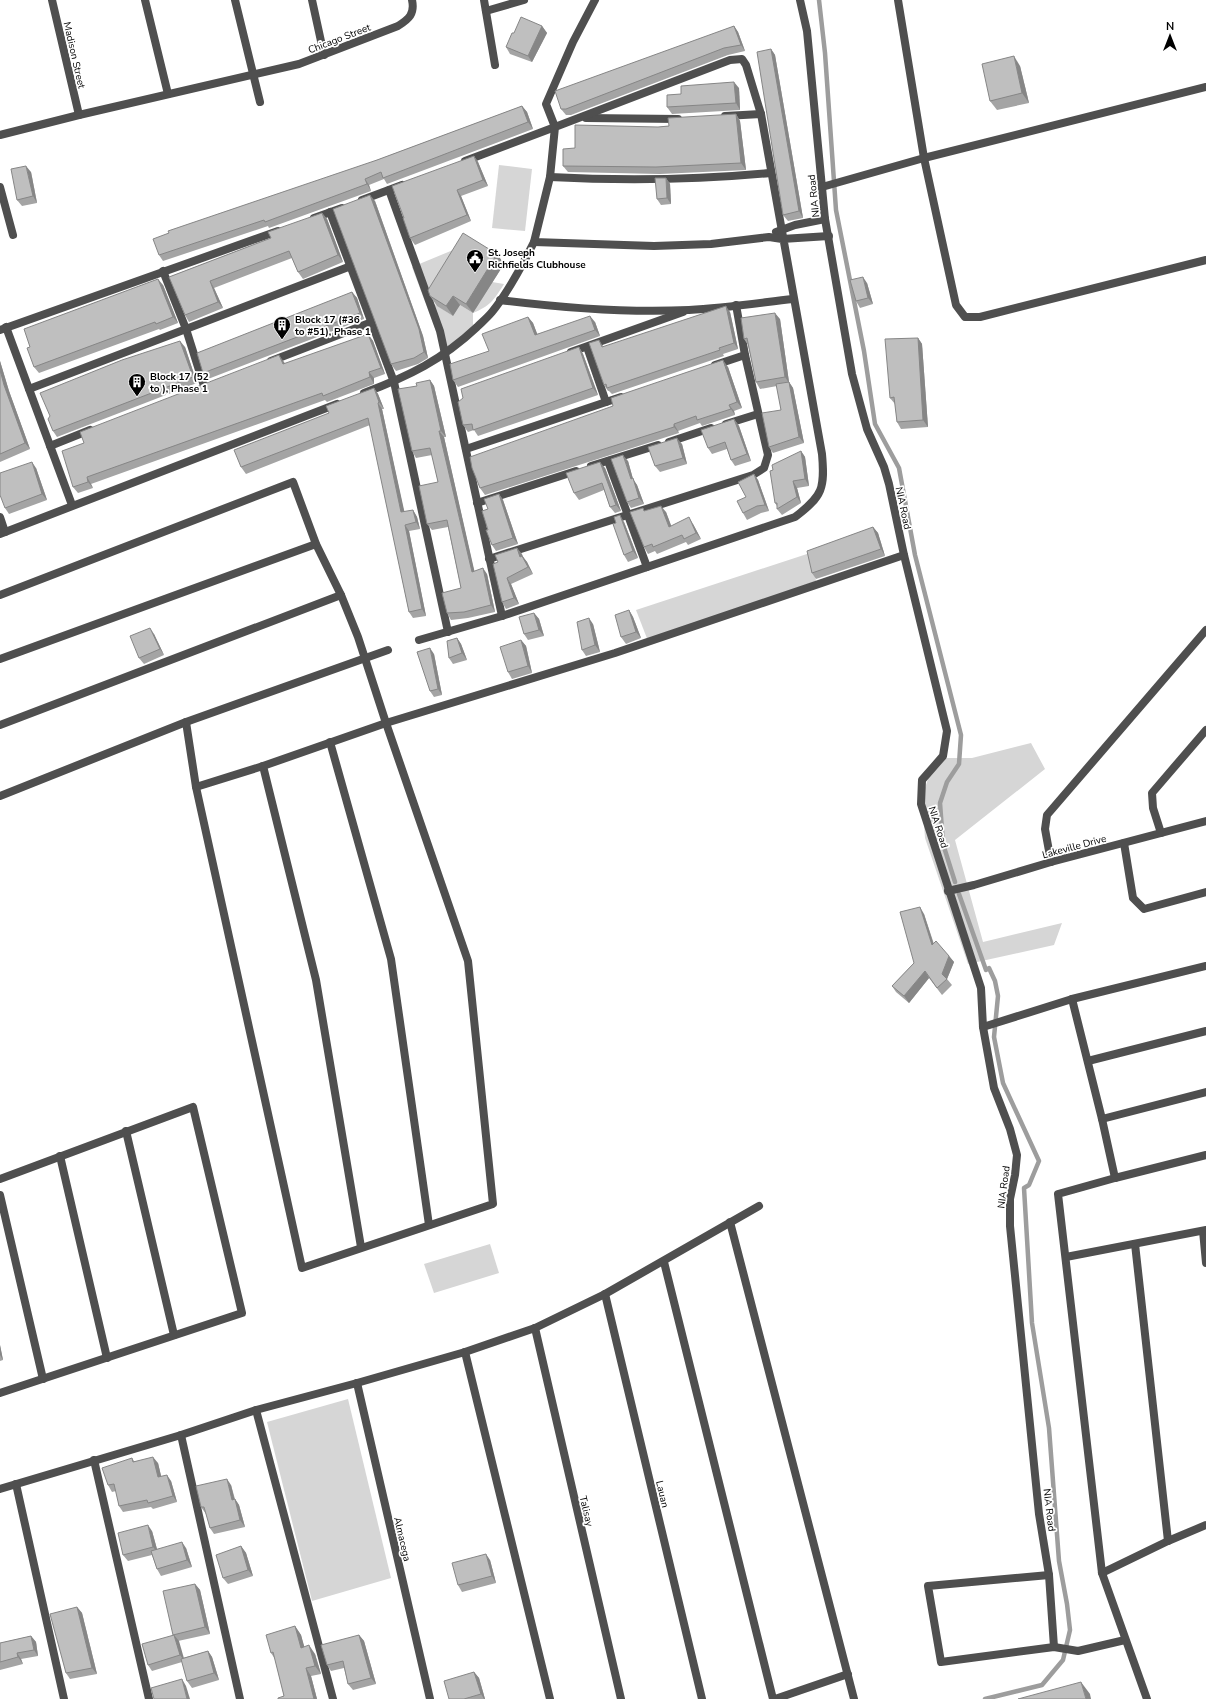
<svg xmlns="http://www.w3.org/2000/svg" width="1206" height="1699" font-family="'Nunito Sans',sans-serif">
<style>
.green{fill:#d6d6d6}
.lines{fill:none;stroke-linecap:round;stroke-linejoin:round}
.stream{stroke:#9d9d9d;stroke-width:4.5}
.street{stroke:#4f4f4f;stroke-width:8}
.wall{fill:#a4a4a4}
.shaded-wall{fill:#868686}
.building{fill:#bfbfbf;stroke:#868686}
.labels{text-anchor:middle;stroke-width:3.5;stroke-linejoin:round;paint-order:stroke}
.street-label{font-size:10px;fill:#000;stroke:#fff}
.poi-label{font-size:10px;font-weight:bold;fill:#000;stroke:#fff;text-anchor:start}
</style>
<rect width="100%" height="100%" fill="#fff"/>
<!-- green -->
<g class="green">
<polygon points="499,165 532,169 525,231 492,228"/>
<path d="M470,243L433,303L453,316L460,305L473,313L492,282L504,284C494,300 490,306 473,313V325L458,344L443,350L412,267Z"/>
<polygon points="810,553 816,581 648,641 636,610"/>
<polygon points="1031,743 1045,769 955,840 983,942 1062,923 1054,945 968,964 925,838 922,797 929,776 941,758 972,758"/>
<polygon points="490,1244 499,1273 434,1293 424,1264"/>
<polygon points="348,1399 391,1578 312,1601 267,1422"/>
</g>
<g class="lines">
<!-- stream -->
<g class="stream">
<polyline points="819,0 825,53 836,210 864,351 875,424 899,468 915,555 961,735 959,764 947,782 940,803 943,844 955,882"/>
<polyline points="959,894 986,970 989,968 995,981 998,996 994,1037 1003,1083 1039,1161 1029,1185 1024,1188 1032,1323 1049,1428 1059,1561 1067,1604 1070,1630 1063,1660 1042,1685 985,1699"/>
</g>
<!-- street -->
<g class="street">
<polyline points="52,0 79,115"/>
<polyline points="145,0 168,94"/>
<polyline points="235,0 260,102"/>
<polyline points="312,0 324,55"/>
<polyline points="484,0 495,65"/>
<polyline points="800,0 807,31 825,219 852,374 867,429 884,467 889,484 904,555 947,731 943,756 922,780 921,804 981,988 983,1027 994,1088 1010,1129 1017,1155 1015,1175 1010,1199 1010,1226 1039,1514 1049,1575 1054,1647"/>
<polyline points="898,0 924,158 956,305 965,317 980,317 1206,260"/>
<polyline points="486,11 524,0"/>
<polyline points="725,116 761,114"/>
<polyline points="586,118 678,119"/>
<path d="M0,135L79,115L299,64L398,26C409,19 415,14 412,0"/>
<polyline points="465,161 555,127 546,104 573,42 595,0"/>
<path d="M550,177C625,181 696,180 770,173"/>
<polyline points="0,187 13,235"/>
<polyline points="822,187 924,158 1206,87"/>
<polyline points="389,190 440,331 502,616"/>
<polyline points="362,200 402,185"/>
<polyline points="330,212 394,382 448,632"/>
<polyline points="314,218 342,208"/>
<polyline points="776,232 795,225 825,219"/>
<polyline points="163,271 186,329 204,386"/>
<path d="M500,300C563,308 626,313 689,310C724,308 758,303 793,299"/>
<polyline points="6,327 72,505"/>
<polyline points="0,330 278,231"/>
<polyline points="587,347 606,402"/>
<polyline points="571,352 683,312"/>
<polyline points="271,361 372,322"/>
<polyline points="715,365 745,355"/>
<polyline points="29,389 351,266"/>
<path d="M364,393C409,376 442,360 477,327C482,322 487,318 492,312C509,291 522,266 534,242"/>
<polyline points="726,424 758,414"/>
<polyline points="669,442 711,428"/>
<polyline points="50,446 90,430"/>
<polyline points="466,449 621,397"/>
<polyline points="608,461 647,567"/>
<polyline points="591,466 658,445"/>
<polyline points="477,503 576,471"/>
<polyline points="0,517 5,532"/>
<polyline points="0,534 337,404"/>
<polyline points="489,559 753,475 764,468 768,455 745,355 736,305"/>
<polyline points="0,595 293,482 316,544 341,595 358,637 386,723 468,961 493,1204 302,1268 196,787 186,722"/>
<path d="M419,640L502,616L795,517C823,496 825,488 822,454L761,114L746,65L742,59L730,60L555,127L550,177L534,242L654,246L711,244L769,237L782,239L829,236"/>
<polyline points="0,659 316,544"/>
<polyline points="0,725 341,595"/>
<polyline points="330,742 391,959 429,1225"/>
<polyline points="263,766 316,980 361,1247"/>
<polyline points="196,787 263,766 386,723 615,653 904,555"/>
<polyline points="0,796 186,722 388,650"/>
<polyline points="1161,833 1153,808 1152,793 1206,730"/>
<polyline points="1124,843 1133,898 1144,909 1206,892"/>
<polyline points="1051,862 1045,829 1047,815 1206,630"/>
<polyline points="948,891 974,885 1051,862 1206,821"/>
<polyline points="1072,999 1102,1119 1115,1178"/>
<polyline points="983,1027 1072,999 1206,966"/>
<polyline points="1088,1061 1206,1031"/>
<polyline points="1102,1119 1206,1092"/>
<polyline points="126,1131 174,1335"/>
<polyline points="60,1156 107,1358"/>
<polyline points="0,1179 193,1107 242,1313 0,1393"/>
<polyline points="0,1195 43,1379"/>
<polyline points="730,1222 854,1699"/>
<polyline points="1203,1231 1206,1263"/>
<polyline points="1135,1244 1168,1541"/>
<polyline points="1066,1257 1206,1230"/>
<polyline points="664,1262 773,1699"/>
<polyline points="605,1294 702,1699"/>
<polyline points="535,1328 621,1699"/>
<polyline points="465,1352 550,1699"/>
<polyline points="357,1383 430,1699"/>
<polyline points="256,1410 333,1699"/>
<polyline points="181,1435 240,1699"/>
<polyline points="94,1460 149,1699"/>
<polyline points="16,1484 64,1699"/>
<polyline points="0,1489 181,1435 256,1410 357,1383 465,1352 535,1328 605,1294 759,1206"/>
<polyline points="1102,1573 1168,1541 1206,1525"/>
<polyline points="1049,1575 928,1586 941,1662 1054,1647 1078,1651 1125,1640"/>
<polyline points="775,1699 848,1674"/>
<polyline points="1147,1699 1102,1573 1058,1194 1115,1178 1206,1155"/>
</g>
</g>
<!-- wall -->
<g class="wall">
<polygon points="542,26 547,33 532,62 510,54 506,47 514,33"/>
<polygon points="734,26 738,32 745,51 728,55 571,115 566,115 561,109"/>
<polygon points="771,49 775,55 803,218 788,221 783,215"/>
<polygon points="1020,66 1029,103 997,110 990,101"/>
<polygon points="739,88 740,110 672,114 667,107 681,94"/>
<polygon points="522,106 527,112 533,129 387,184 384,179 369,185 371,191 269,228 268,226 163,261 159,255 377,160"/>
<polygon points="736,114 740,121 746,170 660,174 568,172 563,166 575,148 658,127 669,126"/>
<polygon points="474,156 478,162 488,186 461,196 471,221 415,245 410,238 404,218"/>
<polygon points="31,172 37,203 22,206 17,200"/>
<polygon points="666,178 670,184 671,204 661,205 657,199"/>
<polygon points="375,201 423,336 428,358 418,364 396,371 391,364"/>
<polygon points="322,213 327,219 343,262 303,279 298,272 292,258 214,288 223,308 189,322 185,315 169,277 271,238"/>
<polygon points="497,254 504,264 473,313 460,305 453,316 437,306 430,296"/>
<polygon points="867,283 873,304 860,308 856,301"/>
<polygon points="163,285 178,323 160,330 159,329 39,373 34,367"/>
<polygon points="352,292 357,298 364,319 208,379 203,373"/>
<polygon points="730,312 738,349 723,354 724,356 612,394 609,391 608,391 604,385 604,347"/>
<polygon points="528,317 533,323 537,334 595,322 600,336 458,387 453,380 489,351"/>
<polygon points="780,319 789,382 793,388 804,443 773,453 769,447 781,410 777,386 760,389 756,382 748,345 744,339"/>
<polygon points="368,334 373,341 385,374 374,378 374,384 327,402 325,400 91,484 93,488 78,493 73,487 84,443 284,362 285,364"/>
<polygon points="918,338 922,344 928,427 901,429 897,422 895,404 890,398"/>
<polygon points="185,347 197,383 57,437 53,431"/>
<polygon points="579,347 583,354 598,395 478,436 474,430 468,432 463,425"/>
<polygon points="0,361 9,391 30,449 0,462"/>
<polygon points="728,367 742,408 734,411 735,415 702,426 700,423 678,431 679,433 485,495 480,488"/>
<polygon points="430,380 434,386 446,437 444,437 474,571 487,574 495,612 468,618 451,620 447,613 461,588 448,527 432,530 427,524 438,482 432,455 416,458 412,451 417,386"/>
<polygon points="374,388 378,394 384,409 382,409 404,512 413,510 417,517 420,529 409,531 426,616 413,618 409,612 370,425 246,474 241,467 329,413"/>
<polygon points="734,419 739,426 751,461 735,466 731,460 727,449 712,454 708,448"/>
<polygon points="682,444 687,464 660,472 655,466"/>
<polygon points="801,451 805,457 809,486 797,488 801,503 782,515 777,509 777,506 775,503"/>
<polygon points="628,461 633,479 637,485 644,504 631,508 627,502"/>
<polygon points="36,468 47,500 9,514 5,508"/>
<polygon points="605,468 621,511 615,513 610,507 604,490 579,500 574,493"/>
<polygon points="754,474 758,480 769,511 761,513 747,520 743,513 746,497"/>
<polygon points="499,494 503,500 518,544 496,551 492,545 488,530 488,509"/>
<polygon points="645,510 666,512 671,526 693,524 701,539 688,545 686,542 657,554 655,551 648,554 644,547"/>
<polygon points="624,522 638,558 628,562 624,555"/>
<polygon points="873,527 878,533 885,556 816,579 812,573"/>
<polygon points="517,548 527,562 533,574 511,584 519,604 506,609 502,602 498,562"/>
<polygon points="629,610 633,617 641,638 626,644 621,637"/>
<polygon points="534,613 539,619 544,636 528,640 524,634"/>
<polygon points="593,624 600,652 586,656 582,650"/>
<polygon points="154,634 164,655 144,664 139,658"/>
<polygon points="457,638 461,644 467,660 453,664 449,658"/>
<polygon points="521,640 526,646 532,673 512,679 508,672"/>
<polygon points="434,654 442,695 434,697 430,691"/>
<polygon points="924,914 934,944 949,956 954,962 947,979 952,985 942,995 929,978 909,1003 896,992 892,986 914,963"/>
<polygon points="0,1345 3,1360 0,1361"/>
<polygon points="132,1458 134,1461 158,1463 161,1476 171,1481 177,1502 153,1509 151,1507 123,1512 119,1506 116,1491 112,1492 108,1485"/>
<polygon points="231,1485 235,1499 239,1505 245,1527 214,1534 210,1528 206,1514 201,1507"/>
<polygon points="152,1531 157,1549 186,1548 192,1567 161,1576 157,1569 152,1555 128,1561 123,1555"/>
<polygon points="241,1546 246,1553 253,1576 228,1584 223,1578"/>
<polygon points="490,1560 496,1583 462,1592 458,1585"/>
<polygon points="195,1584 200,1590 210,1634 178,1641 183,1658 208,1651 212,1657 219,1680 192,1688 187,1681 182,1662 152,1671 148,1665 173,1635"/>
<polygon points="77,1607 82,1613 97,1674 70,1679 66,1673"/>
<polygon points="295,1626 301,1635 304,1647 315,1654 321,1674 311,1676 317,1699 278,1699 284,1696 275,1659 271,1653"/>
<polygon points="359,1635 364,1641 376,1684 353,1690 348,1684 344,1668 331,1671 327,1665"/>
<polygon points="31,1636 36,1642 38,1656 21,1659 23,1664 0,1670 0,1643"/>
<polygon points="474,1672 479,1678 485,1699 449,1699"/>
</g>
<!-- shaded-wall -->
<g class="shaded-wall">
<polygon points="542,26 547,33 532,62 528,56"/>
<polygon points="734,26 738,32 745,51 741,45"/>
<polygon points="771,49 775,55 803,218 799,211"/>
<polygon points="1014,56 1020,66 1029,103 1022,93"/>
<polygon points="734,82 739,88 740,110 736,103"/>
<polygon points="522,106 527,112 533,129 528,122"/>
<polygon points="736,114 740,121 746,170 741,163"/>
<polygon points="474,156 478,162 488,186 483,180"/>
<polygon points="26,166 31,172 37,203 33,196"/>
<polygon points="666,178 670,184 671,204 667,198"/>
<polygon points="365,179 369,185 371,191 367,184"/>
<polygon points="457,190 461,196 471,221 467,215"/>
<polygon points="370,195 375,201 423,336 428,358 424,352"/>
<polygon points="322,213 327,219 343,262 338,255"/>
<polygon points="497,254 504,264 473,313 466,304"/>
<polygon points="863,277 867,283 873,304 868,298"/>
<polygon points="158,279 163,285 178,323 173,317"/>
<polygon points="210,281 214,288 223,308 218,302"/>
<polygon points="352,292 357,298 364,319 360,313"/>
<polygon points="453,296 460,305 453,316 446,306"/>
<polygon points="726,306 730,312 738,349 734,343"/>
<polygon points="775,313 780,319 789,382 793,388 804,443 799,437 789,383 785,377"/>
<polygon points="590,316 595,322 600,336 595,330"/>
<polygon points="528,317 533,323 540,341 535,335"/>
<polygon points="368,334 373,341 385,374 381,368"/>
<polygon points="918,338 922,344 928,427 923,420"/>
<polygon points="599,340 603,346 602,347"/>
<polygon points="180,341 185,347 197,383 193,377"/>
<polygon points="579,347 583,354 598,395 593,388"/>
<polygon points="279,355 284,362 287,371 283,364"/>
<polygon points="723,360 728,367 742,408 737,402"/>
<polygon points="0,361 9,391 30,449 25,443 4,385 0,370"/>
<polygon points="369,372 374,378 374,384 370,377"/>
<polygon points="430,380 434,386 446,437 441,431"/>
<polygon points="374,388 378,394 384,409 379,402"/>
<polygon points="378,403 382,409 406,519 401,512"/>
<polygon points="729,405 734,411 735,415 731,409"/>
<polygon points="734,419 739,426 751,461 747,454"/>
<polygon points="674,424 678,431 679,433 674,427"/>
<polygon points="439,431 444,437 476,578 472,572"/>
<polygon points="677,438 682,444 687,464 683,458"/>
<polygon points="801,451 805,457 809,486 805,479"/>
<polygon points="623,455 628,461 633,479 637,485 644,504 639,498 631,479"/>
<polygon points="32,462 36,468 47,500 42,494"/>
<polygon points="600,462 605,468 621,511 616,505"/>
<polygon points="754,474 758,480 769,511 765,505"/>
<polygon points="87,477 91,484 93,488 88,482"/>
<polygon points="793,481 797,488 801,503 797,497"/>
<polygon points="499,494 503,500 518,544 513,538"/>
<polygon points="661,506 666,512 674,533 669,527"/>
<polygon points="413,510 417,517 420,529 416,522"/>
<polygon points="620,515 624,522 638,558 633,551"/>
<polygon points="689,517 693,524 701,539 696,533"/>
<polygon points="405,525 409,531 426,616 422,609"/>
<polygon points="873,527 878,533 885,556 881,549"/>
<polygon points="517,548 522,554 525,563 520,557"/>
<polygon points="522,556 527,562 533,574 528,567"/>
<polygon points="483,568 487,574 495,612 491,605"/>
<polygon points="507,578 511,584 519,604 514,598"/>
<polygon points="629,610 633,617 641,638 636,632"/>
<polygon points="534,613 539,619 544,636 539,630"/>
<polygon points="589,618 593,624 600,652 595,645"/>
<polygon points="150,628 154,634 164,655 160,649"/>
<polygon points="457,638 461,644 467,660 462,653"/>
<polygon points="521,640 526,646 532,673 528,666"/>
<polygon points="430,648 434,654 442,695 438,689"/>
<polygon points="920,907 924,914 936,952 932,945"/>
<polygon points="949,956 954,962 947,979 942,974"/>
<polygon points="925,971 929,978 909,1003 904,996"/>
<polygon points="0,1345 3,1360 0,1355"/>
<polygon points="153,1457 158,1463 163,1484 158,1477"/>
<polygon points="167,1475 171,1481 177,1502 173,1496"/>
<polygon points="227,1479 231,1485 236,1506 232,1500"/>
<polygon points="235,1499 239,1505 245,1527 240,1520"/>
<polygon points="148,1525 152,1531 158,1553 153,1547"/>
<polygon points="182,1542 186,1548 192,1567 187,1560"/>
<polygon points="241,1546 246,1553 253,1576 248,1570"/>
<polygon points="486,1554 490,1560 496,1583 492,1576"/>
<polygon points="195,1584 200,1590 210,1634 205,1627"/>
<polygon points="77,1607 82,1613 97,1674 92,1668"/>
<polygon points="295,1626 301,1635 307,1656 301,1648"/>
<polygon points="174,1635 179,1641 185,1662 180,1655"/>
<polygon points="359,1635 364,1641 376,1684 371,1678"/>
<polygon points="31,1636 36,1642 38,1656 34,1650"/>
<polygon points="309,1645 315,1654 321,1674 315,1666"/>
<polygon points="208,1651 212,1657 219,1680 214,1673"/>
<polygon points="17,1653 21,1659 23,1664 18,1657"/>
<polygon points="306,1668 311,1676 317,1699 314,1699"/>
<polygon points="474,1672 479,1678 485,1699 484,1699 481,1694"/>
<polygon points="182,1679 186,1686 190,1699 187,1699"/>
<polygon points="1081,1682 1090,1694 1091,1699 1086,1699"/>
</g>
<!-- building -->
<g class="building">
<polygon points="521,17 542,26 528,56 506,47 512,33 514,33"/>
<polygon points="734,26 741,45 724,48 566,109 561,109 555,91"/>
<polygon points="771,49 799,211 783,215 757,52"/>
<polygon points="1014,56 1022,93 990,101 982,64"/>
<polygon points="734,82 736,103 667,107 667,95 681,94 681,86"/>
<polygon points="522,106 528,122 383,178 381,172 365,179 367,184 324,200 265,222 264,220 159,255 153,239 169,233 168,231 377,160"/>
<polygon points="736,114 741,163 656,167 563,166 563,149 575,148 575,125 658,127 669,126 668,118"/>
<polygon points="474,156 483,180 457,190 467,215 410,238 403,218 404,218 392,186"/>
<polygon points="26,166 33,196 17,200 11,169"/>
<polygon points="655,178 666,178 667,198 657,199"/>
<polygon points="370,195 419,329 424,352 414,358 391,364 333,209"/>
<polygon points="322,213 338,255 298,272 289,251 210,281 218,302 185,315 169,277 271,238 268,232"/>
<polygon points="463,233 497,254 466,304 453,296 446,306 430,296 428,290"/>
<polygon points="863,277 868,298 856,301 850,280"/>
<polygon points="158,279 173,317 156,324 155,322 34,367 27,348 30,347 24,329"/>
<polygon points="352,292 360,313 203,373 197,353"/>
<polygon points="726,306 734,343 719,348 720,350 607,388 606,384 604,385 589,343 599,340 602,347"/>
<polygon points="775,313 785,377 756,382 747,338 744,339 741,318"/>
<polygon points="590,316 595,330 453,380 450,364 489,351 482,334 528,317 535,335"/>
<polygon points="368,334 381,368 369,372 370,377 323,396 322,393 87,477 88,482 73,487 62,451 84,443 80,432 279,355 283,364"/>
<polygon points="918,338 923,420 897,422 894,397 890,398 885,339"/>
<polygon points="180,341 193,377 53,431 48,419 50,416 40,393 122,360"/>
<polygon points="579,347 593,388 473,430 472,424 463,425 458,402 463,398 461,389"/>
<polygon points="723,360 737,402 729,405 731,409 697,420 696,416 674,424 674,427 480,488 472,468 470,457 613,406 611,398"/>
<polygon points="0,370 4,385 25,443 0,454"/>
<polygon points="430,380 441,431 439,431 472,572 483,568 491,605 464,612 447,613 442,593 461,588 447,520 427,524 419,486 438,482 430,448 412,451 398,389 417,386 416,383"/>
<polygon points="789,382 799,437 769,447 762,413 781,410 776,384"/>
<polygon points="374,388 379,402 378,403 401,512 413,510 416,522 405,525 422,609 409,612 368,418 241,467 234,450 329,413 326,406"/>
<polygon points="734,419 747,454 731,460 725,442 708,448 701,430"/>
<polygon points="677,438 683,458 655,466 648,447"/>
<polygon points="801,451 805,479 793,481 797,497 777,509 777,503 775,503 770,471 773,470 772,465"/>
<polygon points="623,455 631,479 633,478 639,498 627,502 611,459"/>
<polygon points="32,462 42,494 5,508 0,495 0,473"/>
<polygon points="600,462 616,505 610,507 602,483 574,493 566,473"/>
<polygon points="754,474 765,505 757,506 743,513 737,501 746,497 738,482"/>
<polygon points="499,494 513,538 492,545 486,530 488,530 482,511 488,509 484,499"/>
<polygon points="661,506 669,527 689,517 696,533 684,539 682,535 653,547 652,544 644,547 630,512 643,508 644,511"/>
<polygon points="620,515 633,551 624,555 613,524 616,523 614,517"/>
<polygon points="873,527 881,549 812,573 807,551"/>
<polygon points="517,548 520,557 522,556 528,567 507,578 514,598 502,602 493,564 498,562 495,555"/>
<polygon points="629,610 636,632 621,637 615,615"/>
<polygon points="534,613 539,630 524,634 519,617"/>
<polygon points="589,618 595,645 582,650 577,622"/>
<polygon points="150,628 160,649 139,658 130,636"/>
<polygon points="457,638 462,653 449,658 447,641"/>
<polygon points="521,640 528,666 508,672 500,647"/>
<polygon points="430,648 438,689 430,691 417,652"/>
<polygon points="920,907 932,945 936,941 949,956 942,974 947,979 937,988 925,971 904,996 892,986 914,963 900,912"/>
<polygon points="153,1457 158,1477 167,1475 173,1496 148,1503 147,1500 119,1506 114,1484 108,1485 102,1468 132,1458 133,1462"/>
<polygon points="227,1479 232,1500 235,1499 240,1520 210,1528 204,1507 201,1507 196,1486"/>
<polygon points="148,1525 153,1547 123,1555 118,1533"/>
<polygon points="182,1542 187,1560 157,1569 151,1551"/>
<polygon points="241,1546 248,1570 223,1578 216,1555"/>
<polygon points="486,1554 492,1576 458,1585 452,1563"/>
<polygon points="195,1584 205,1627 173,1635 163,1591"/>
<polygon points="77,1607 92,1668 66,1673 50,1614"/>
<polygon points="295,1626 301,1648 309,1645 315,1666 306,1668 314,1699 278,1699 278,1698 284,1696 273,1652 271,1653 266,1635"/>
<polygon points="174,1635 180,1655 148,1665 142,1644"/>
<polygon points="359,1635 371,1678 348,1684 343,1661 327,1665 321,1645"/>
<polygon points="31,1636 34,1650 17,1653 18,1657 0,1662 0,1643"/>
<polygon points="208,1651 214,1673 187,1681 181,1659"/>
<polygon points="474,1672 481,1694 464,1699 449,1699 444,1681"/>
<polygon points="182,1679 187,1699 154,1699 151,1688"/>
<polygon points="1081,1682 1086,1699 1018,1699"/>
</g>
<!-- icons -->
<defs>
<symbol id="civic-pin" viewBox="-11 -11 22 30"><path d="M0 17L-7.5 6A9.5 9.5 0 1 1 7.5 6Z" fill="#000" stroke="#fff"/><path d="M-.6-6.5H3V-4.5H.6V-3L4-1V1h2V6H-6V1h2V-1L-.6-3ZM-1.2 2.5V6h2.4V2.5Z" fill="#fff"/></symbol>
<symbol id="building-pin" viewBox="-11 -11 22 30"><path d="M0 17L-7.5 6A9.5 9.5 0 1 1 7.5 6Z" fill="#000" stroke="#fff"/><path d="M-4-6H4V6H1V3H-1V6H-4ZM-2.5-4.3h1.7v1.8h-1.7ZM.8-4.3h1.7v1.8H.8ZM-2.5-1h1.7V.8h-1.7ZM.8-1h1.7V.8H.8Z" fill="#fff"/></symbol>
</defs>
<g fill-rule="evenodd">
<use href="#civic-pin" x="465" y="248" width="20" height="27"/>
<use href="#building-pin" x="272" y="315" width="20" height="27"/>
<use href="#building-pin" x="127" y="372" width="20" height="27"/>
</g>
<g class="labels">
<!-- street labels -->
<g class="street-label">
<text transform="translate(339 38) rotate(-21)" y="4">Chicago Street</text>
<text transform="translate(75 55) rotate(77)" y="4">Madison Street</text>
<text transform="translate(813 196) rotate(-96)" y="4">NIA Road</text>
<text transform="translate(904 508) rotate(78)" y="4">NIA Road</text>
<text transform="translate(939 827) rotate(72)" y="4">NIA Road</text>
<text transform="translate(1074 846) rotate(-15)" y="4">Lakeville Drive</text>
<text transform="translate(1003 1187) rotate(-83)" y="4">NIA Road</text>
<text transform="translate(663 1494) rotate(77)" y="4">Lauan</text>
<text transform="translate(1050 1510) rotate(83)" y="4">NIA Road</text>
<text transform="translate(587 1511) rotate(77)" y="4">Talisay</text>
<text transform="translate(403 1539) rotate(77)" y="4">Almacega</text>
</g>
<!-- poi labels -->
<g class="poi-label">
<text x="488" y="256">St. Joseph<tspan x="488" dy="12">Richfields Clubhouse</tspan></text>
<text x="295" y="323">Block 17 (#36<tspan x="295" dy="12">to #51), Phase 1</tspan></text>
<text x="150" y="380">Block 17 (52<tspan x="150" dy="12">to ), Phase 1</tspan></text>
</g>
</g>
<!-- north arrow -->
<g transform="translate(1170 36)" stroke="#ffffff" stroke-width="3" paint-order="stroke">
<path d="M0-3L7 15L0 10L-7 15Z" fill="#000000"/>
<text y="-6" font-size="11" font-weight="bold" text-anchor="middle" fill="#000000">N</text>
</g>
</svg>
